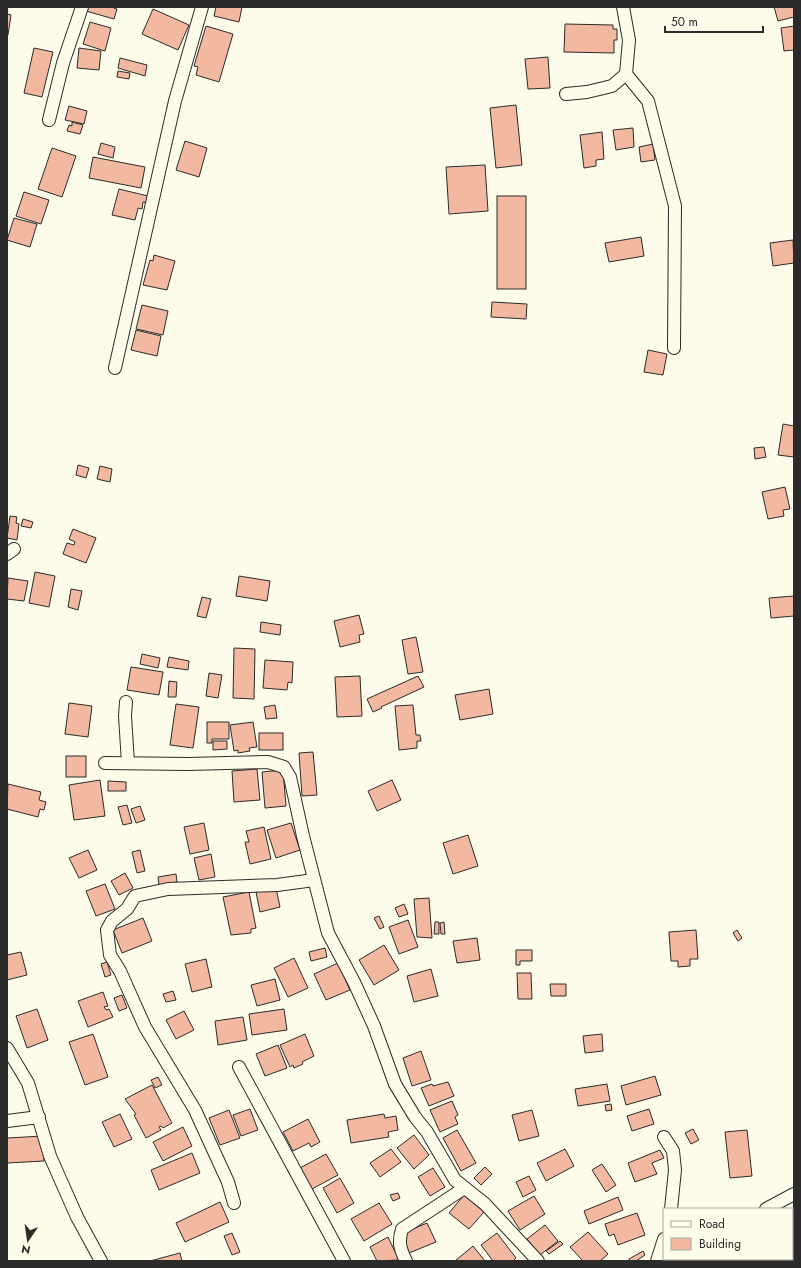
<svg xmlns="http://www.w3.org/2000/svg" width="801" height="1268" font-family="Jost,sans-serif">
<style>
.building{fill:#f2b8a0;stroke:#2b2b2b}
.lines{fill:none;stroke-linecap:round;stroke-linejoin:round}
.minor-casing{stroke:#2b2b2b;stroke-width:14}
.minor{stroke:#fdfbea;stroke-width:12}
</style>
<rect width="100%" height="100%" fill="#fdfbea"/>
<!-- building -->
<g class="building">
<polygon points="87,7 111,7 117,9 114,19 86,11"/>
<polygon points="216,7 242,7 239,22 214,16"/>
<polygon points="774,7 794,7 794,17 778,21"/>
<polygon points="153,9 189,25 178,50 142,34"/>
<polygon points="7,14 11,15 8,35 7,35"/>
<polygon points="90,22 111,28 105,51 83,44"/>
<polygon points="565,24 613,25 613,29 617,29 617,40 614,40 614,53 564,52"/>
<polygon points="206,26 233,34 219,82 196,75 198,67 194,66"/>
<polygon points="794,26 794,50 784,51 781,28"/>
<polygon points="34,48 53,52 42,97 24,93"/>
<polygon points="79,48 101,51 99,70 77,68"/>
<polygon points="548,57 550,88 528,89 525,59"/>
<polygon points="120,58 147,65 145,76 118,68"/>
<polygon points="118,71 130,73 129,79 117,77"/>
<polygon points="516,105 522,165 496,168 490,108"/>
<polygon points="69,106 87,111 84,124 65,120"/>
<polygon points="72,122 83,125 80,134 67,131 69,125 72,126"/>
<polygon points="633,128 634,147 616,150 613,130"/>
<polygon points="602,132 604,159 596,160 596,166 584,168 580,135"/>
<polygon points="185,141 207,148 199,177 176,170"/>
<polygon points="101,143 115,147 113,158 98,154"/>
<polygon points="653,144 655,160 641,162 639,147"/>
<polygon points="52,148 76,156 62,197 38,189"/>
<polygon points="93,157 145,167 141,188 89,178"/>
<polygon points="485,165 488,211 449,214 446,167"/>
<polygon points="119,189 148,196 147,203 143,202 142,209 138,208 135,220 112,215"/>
<polygon points="24,192 49,200 41,224 16,216"/>
<rect x="497" y="196" width="29" height="93"/>
<polygon points="14,218 37,224 30,247 7,240"/>
<polygon points="641,237 644,256 609,262 605,243"/>
<polygon points="793,240 794,263 773,266 770,243"/>
<polygon points="154,255 175,261 167,290 143,285 150,260 153,261"/>
<polygon points="492,302 527,304 526,319 491,317"/>
<polygon points="142,305 168,311 163,335 136,329"/>
<polygon points="136,330 161,336 157,356 131,350"/>
<polygon points="648,350 667,354 663,375 644,372"/>
<polygon points="783,424 794,426 794,457 778,455"/>
<polygon points="764,447 766,457 755,459 754,448"/>
<polygon points="78,465 89,468 86,478 76,475"/>
<polygon points="100,466 112,469 110,482 97,479"/>
<polygon points="785,487 790,509 783,510 784,516 768,519 762,492"/>
<polygon points="10,516 17,517 16,523 19,524 17,540 7,538"/>
<polygon points="23,519 33,522 31,528 21,526"/>
<polygon points="73,529 96,538 86,563 63,554 67,543 74,545 75,542 69,539"/>
<polygon points="35,572 55,576 49,607 29,603"/>
<polygon points="239,576 270,581 267,601 236,596"/>
<polygon points="8,578 28,581 24,601 7,599"/>
<polygon points="71,589 82,591 78,610 68,607"/>
<polygon points="794,596 794,616 771,618 769,598"/>
<polygon points="202,597 211,599 206,618 197,616"/>
<polygon points="359,615 364,634 359,635 360,642 340,647 334,621"/>
<polygon points="261,622 281,625 280,635 260,632"/>
<polygon points="416,637 423,672 408,674 402,640"/>
<polygon points="234,648 255,649 254,699 233,698"/>
<polygon points="142,654 160,658 158,668 140,664"/>
<polygon points="169,657 189,661 188,670 167,667"/>
<polygon points="265,660 293,662 292,683 288,682 287,690 263,688"/>
<polygon points="131,667 163,672 159,695 127,690"/>
<polygon points="209,673 222,675 218,698 206,696"/>
<polygon points="360,676 362,716 337,717 335,677"/>
<polygon points="418,676 424,687 381,707 382,708 373,712 367,699"/>
<polygon points="169,681 177,682 176,697 168,697"/>
<polygon points="489,689 493,714 460,720 455,695"/>
<polygon points="69,703 92,706 88,737 65,734"/>
<polygon points="176,704 199,707 193,748 170,745"/>
<polygon points="275,705 277,718 266,719 264,707"/>
<polygon points="413,705 416,735 420,735 421,741 417,741 417,748 399,750 395,706"/>
<polygon points="207,722 229,722 229,739 212,739 212,743 207,743"/>
<polygon points="253,722 257,747 249,748 250,751 238,753 238,750 234,751 230,725"/>
<rect x="259" y="733" width="24" height="17"/>
<polygon points="213,741 227,741 227,749 213,750"/>
<polygon points="313,752 317,795 302,796 299,753"/>
<rect x="66" y="756" width="20" height="21"/>
<polygon points="257,769 260,800 234,802 232,771"/>
<polygon points="283,770 286,806 265,808 262,772"/>
<polygon points="100,780 105,816 74,820 69,785"/>
<polygon points="392,780 401,800 377,811 368,791"/>
<polygon points="108,781 126,782 126,791 108,791"/>
<polygon points="8,784 41,792 39,800 46,802 44,810 40,809 38,817 7,809"/>
<polygon points="127,805 132,823 123,825 118,807"/>
<polygon points="140,806 145,820 136,823 131,809"/>
<polygon points="204,823 209,850 190,854 184,827"/>
<polygon points="291,823 300,850 276,858 267,830"/>
<polygon points="264,827 271,859 250,864 245,842 249,842 246,831"/>
<polygon points="468,835 478,866 453,874 443,843"/>
<polygon points="88,850 97,870 79,878 69,858"/>
<polygon points="140,850 145,871 137,873 132,852"/>
<polygon points="211,854 215,877 199,880 194,858"/>
<polygon points="125,873 133,888 119,895 111,881"/>
<polygon points="176,874 177,882 159,885 158,877"/>
<polygon points="105,884 115,909 96,916 86,891"/>
<polygon points="276,888 280,907 260,912 256,892"/>
<polygon points="249,892 256,928 251,929 251,933 231,935 223,897"/>
<polygon points="429,898 432,938 417,937 414,899"/>
<polygon points="404,904 408,914 399,917 395,908"/>
<polygon points="379,916 384,927 380,929 374,918"/>
<polygon points="143,918 152,941 122,953 113,930"/>
<polygon points="408,920 418,947 399,954 389,927"/>
<polygon points="435,922 439,922 439,934 434,934"/>
<polygon points="444,922 445,934 441,934 440,923"/>
<polygon points="696,930 698,959 690,959 690,966 678,967 678,961 671,961 669,932"/>
<polygon points="737,930 742,938 738,941 733,933"/>
<polygon points="477,938 480,960 457,963 453,941"/>
<polygon points="384,945 399,970 374,985 359,960"/>
<polygon points="325,948 327,957 311,961 309,952"/>
<polygon points="516,950 532,950 532,961 520,961 520,965 516,965"/>
<polygon points="21,952 27,975 7,980 7,955"/>
<polygon points="294,958 308,988 288,997 274,968"/>
<polygon points="206,959 212,987 192,992 185,964"/>
<polygon points="107,962 111,975 105,977 101,964"/>
<polygon points="338,963 350,990 326,1000 314,974"/>
<polygon points="431,969 438,996 414,1002 407,976"/>
<polygon points="517,973 531,973 532,999 518,999"/>
<polygon points="275,979 280,1000 257,1006 251,985"/>
<polygon points="550,984 566,984 566,996 551,996"/>
<polygon points="173,991 176,1000 166,1002 163,994"/>
<polygon points="103,992 108,1006 104,1007 106,1010 109,1009 113,1017 88,1027 78,1001"/>
<polygon points="122,995 127,1008 119,1011 114,998"/>
<polygon points="37,1009 48,1040 27,1048 16,1016"/>
<polygon points="284,1009 287,1030 252,1035 249,1014"/>
<polygon points="184,1011 194,1030 176,1039 166,1020"/>
<polygon points="243,1017 247,1040 218,1045 215,1021"/>
<polygon points="93,1034 108,1077 85,1085 69,1042"/>
<polygon points="305,1034 314,1056 302,1062 303,1064 294,1068 293,1065 290,1067 280,1045"/>
<polygon points="602,1034 603,1051 585,1053 583,1036"/>
<polygon points="278,1045 287,1068 265,1076 256,1054"/>
<polygon points="421,1051 431,1080 412,1086 403,1058"/>
<polygon points="655,1076 661,1095 626,1105 621,1086"/>
<polygon points="158,1077 162,1085 155,1088 151,1080"/>
<polygon points="448,1082 454,1096 429,1106 421,1088 432,1084 433,1086"/>
<polygon points="607,1084 610,1101 578,1106 575,1089"/>
<polygon points="152,1085 172,1123 163,1128 161,1126 159,1127 161,1130 146,1138 134,1115 136,1114 125,1099"/>
<polygon points="452,1101 458,1115 455,1117 458,1124 440,1132 430,1110"/>
<polygon points="611,1104 612,1110 606,1111 605,1105"/>
<polygon points="250,1109 258,1130 241,1136 233,1115"/>
<polygon points="649,1109 654,1124 632,1131 627,1116"/>
<polygon points="229,1110 240,1138 220,1145 209,1118"/>
<polygon points="532,1110 539,1136 519,1141 512,1115"/>
<polygon points="120,1114 132,1139 114,1147 102,1122"/>
<polygon points="384,1114 385,1118 396,1116 398,1130 388,1132 389,1137 351,1143 347,1120"/>
<polygon points="308,1119 320,1142 311,1147 309,1143 293,1151 283,1132"/>
<polygon points="183,1127 192,1146 163,1161 153,1142"/>
<polygon points="693,1129 699,1140 691,1144 685,1133"/>
<polygon points="457,1130 476,1163 461,1171 443,1138"/>
<polygon points="747,1130 752,1176 730,1178 725,1132"/>
<polygon points="414,1135 429,1155 414,1169 397,1148"/>
<polygon points="43,1136 44,1161 7,1163 7,1138"/>
<polygon points="391,1149 401,1162 380,1177 370,1163"/>
<polygon points="565,1149 574,1166 546,1181 537,1163"/>
<polygon points="660,1150 664,1158 652,1163 657,1174 635,1182 628,1163"/>
<polygon points="192,1153 200,1173 159,1190 151,1170"/>
<polygon points="326,1154 338,1175 312,1189 300,1168"/>
<polygon points="602,1164 616,1185 606,1192 592,1170"/>
<polygon points="485,1167 492,1174 481,1185 474,1178"/>
<polygon points="433,1168 445,1187 430,1196 418,1177"/>
<polygon points="529,1176 536,1190 523,1197 516,1182"/>
<polygon points="340,1178 354,1203 337,1213 323,1188"/>
<polygon points="398,1193 400,1198 393,1201 390,1195"/>
<polygon points="464,1195 484,1212 469,1229 449,1213"/>
<polygon points="534,1196 545,1214 520,1230 508,1211"/>
<polygon points="618,1197 623,1210 589,1224 584,1211"/>
<polygon points="220,1202 229,1222 185,1242 176,1223"/>
<polygon points="379,1203 392,1224 364,1241 351,1219"/>
<polygon points="637,1213 645,1235 618,1245 614,1234 609,1236 605,1224"/>
<polygon points="794,1222 794,1261 793,1261 792,1223"/>
<polygon points="427,1223 436,1242 409,1253 401,1234"/>
<polygon points="545,1225 558,1241 540,1255 527,1239"/>
<polygon points="588,1232 608,1254 600,1261 583,1261 570,1247"/>
<polygon points="232,1233 240,1252 232,1255 224,1236"/>
<polygon points="497,1233 516,1258 513,1261 493,1261 481,1245"/>
<polygon points="388,1237 399,1260 377,1261 370,1247"/>
<polygon points="560,1241 563,1244 549,1254 546,1251"/>
<polygon points="473,1246 485,1261 455,1261"/>
<polygon points="643,1251 645,1255 636,1261 630,1261 629,1259"/>
<polygon points="180,1253 182,1261 150,1261"/>
</g>
<g class="lines">
<defs>
<g id="minor">
<polyline points="626,74 648,101 675,206 674,348"/>
<polyline points="566,94 587,92 612,86 626,74 629,40 623,7"/>
<polyline points="49,120 63,63 82,7"/>
<polyline points="115,368 175,101 202,7"/>
<polyline points="7,554 14,549"/>
<polyline points="126,702 125,716 128,763"/>
<polyline points="105,763 188,764 268,762 284,767 290,777 303,836 328,933 354,982 374,1026 395,1084 415,1117 427,1132 455,1180 485,1204 538,1261"/>
<polyline points="7,1048 28,1083 50,1156 77,1217 101,1261"/>
<polyline points="239,1067 344,1261"/>
<polyline points="7,1121 39,1117"/>
<polyline points="664,1137 673,1151 675,1170 671,1209"/>
<polyline points="234,1203 228,1182 195,1110 145,1027 120,971 110,955 107,930 112,921 127,909 135,896 168,889 277,885 314,880"/>
<polyline points="766,1209 794,1194"/>
<path d="M406,1261C400,1249 398,1242 402,1229L463,1189"/>
<polyline points="657,1261 664,1239"/>
<polyline points="668,1261 672,1259"/>
</g>
</defs>
<!-- minor casing -->
<use href="#minor" class="minor-casing"/>
<!-- minor -->
<use href="#minor" class="minor"/>
</g>
<!-- border -->
<rect width="801" height="1268" fill="none" stroke="#2b2b2b" stroke-width="16"/>
<!-- legend -->
<rect x="663" y="1208" width="130" height="52" fill="#fdfbea" stroke="#a9a89e"/>
<rect x="671" y="1221" width="20" height="6" fill="#fdfbea" stroke="#a9a89e"/>
<text x="699" y="1228" font-size="12" fill="#2b2b2b">Road</text>
<rect x="671" y="1238" width="20" height="12" fill="#f2b8a0" stroke="#a9a89e"/>
<text x="699" y="1248" font-size="12" fill="#2b2b2b">Building</text>
<!-- north arrow -->
<g transform="translate(28 1240) rotate(193)" stroke="#fdfbea" stroke-width="3" paint-order="stroke">
<path d="M0-3L7 15L0 10L-7 15Z" fill="#2b2b2b"/>
<text y="-6" font-size="11" font-weight="bold" text-anchor="middle" fill="#2b2b2b">N</text>
</g>
<!-- scale -->
<path d="M665 26v6h98v-6" fill="none" stroke="#2b2b2b" stroke-width="2"/>
<text x="671" y="26" font-size="12" fill="#2b2b2b" stroke="#fdfbea" stroke-width="3" paint-order="stroke">50 m</text>
</svg>
